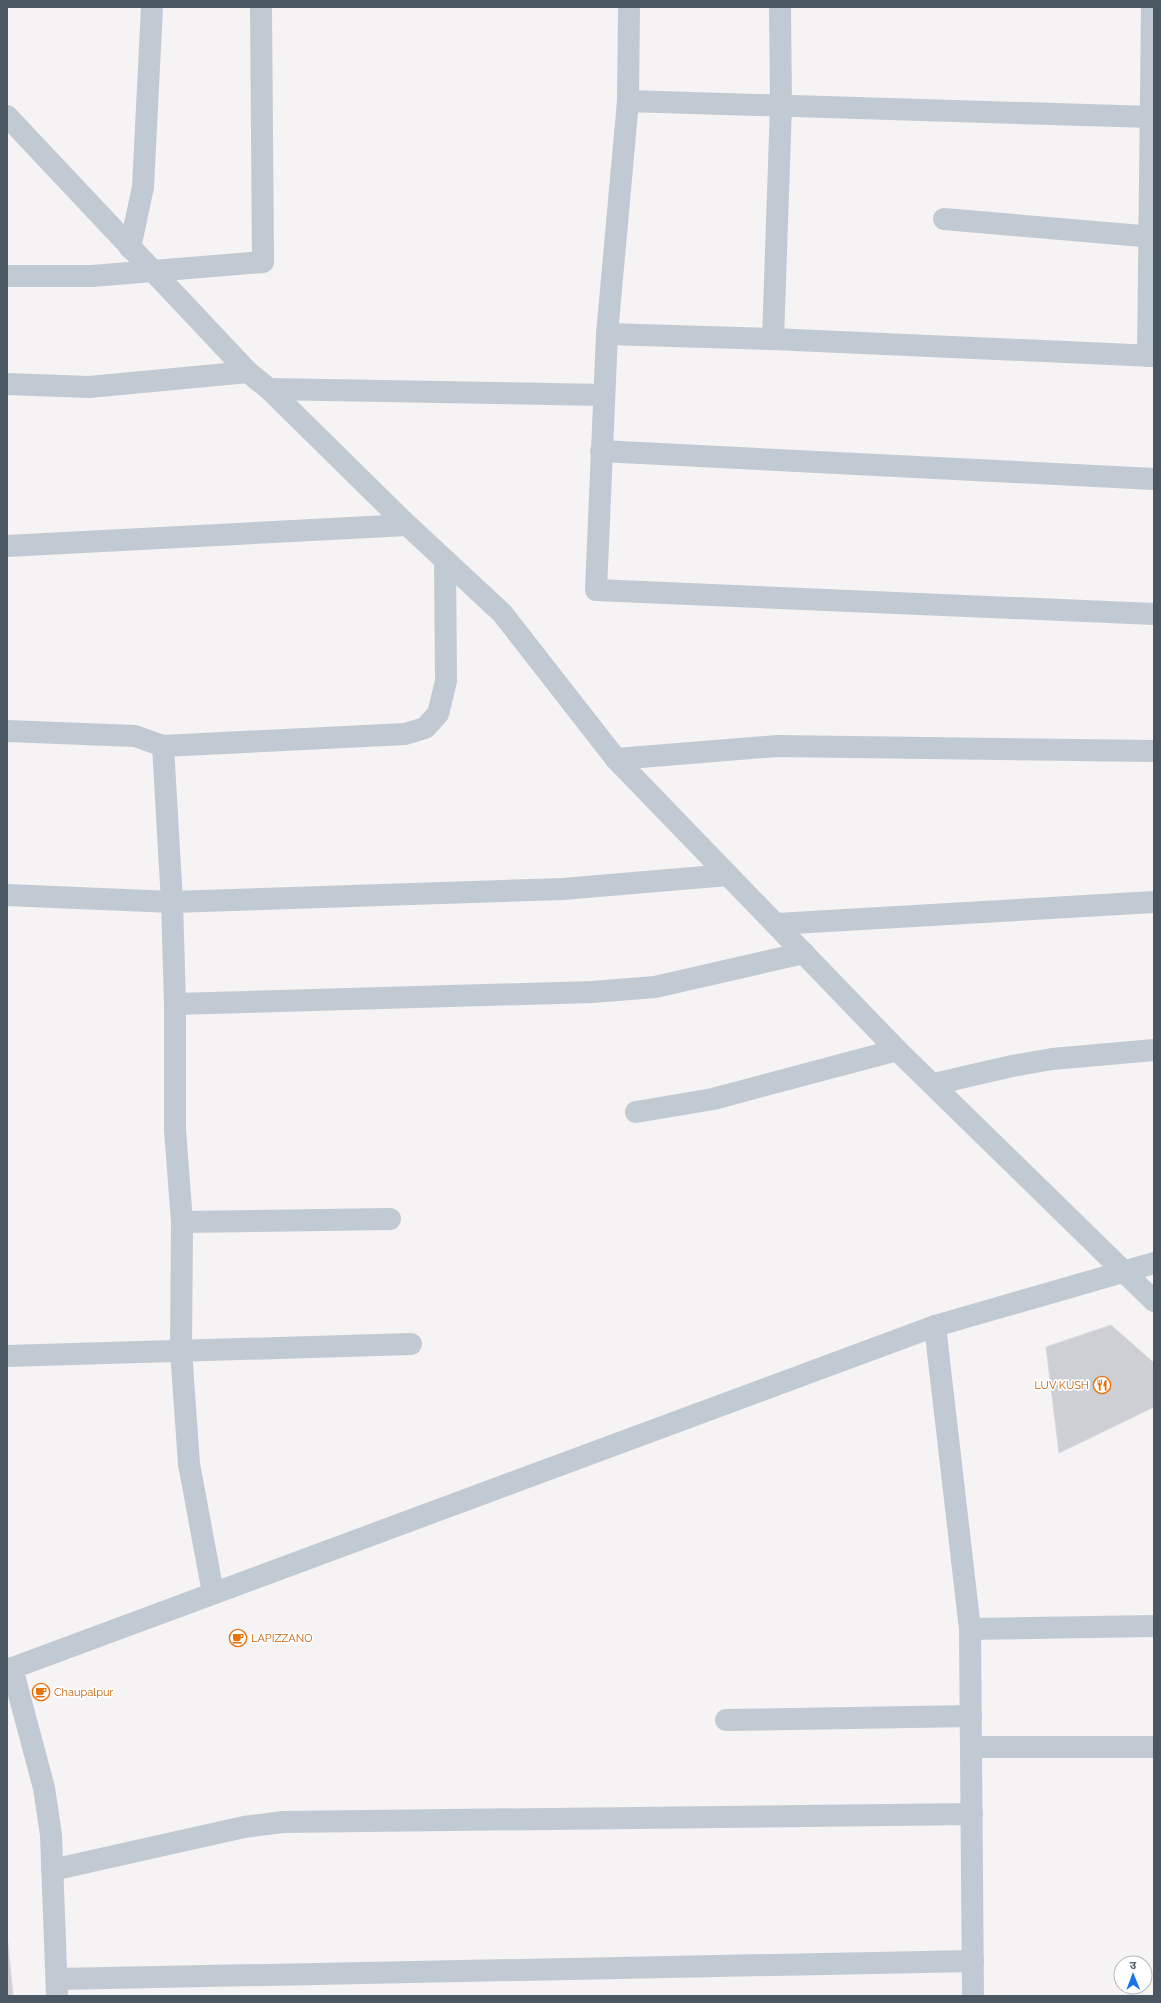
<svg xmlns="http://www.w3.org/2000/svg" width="1161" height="2003" font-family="Raleway,'Noto Sans Devanagari',sans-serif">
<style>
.building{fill:#cdcfd5;stroke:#d7d9de}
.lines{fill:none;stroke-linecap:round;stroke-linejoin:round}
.minor{stroke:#c1cad2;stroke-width:22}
.labels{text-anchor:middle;stroke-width:3.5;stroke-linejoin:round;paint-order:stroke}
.food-label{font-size:11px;fill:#c56008;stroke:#fff;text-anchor:start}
</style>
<rect width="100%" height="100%" fill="#f5f3f3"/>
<!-- building -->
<g class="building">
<polygon points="1111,1325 1154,1363 1154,1407 1059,1453 1046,1347"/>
<polygon points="7,1935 13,1996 7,1996"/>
</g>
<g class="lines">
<!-- minor -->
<g class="minor">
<polyline points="629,7 628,101 607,334 596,590 1154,614"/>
<polyline points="628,101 1151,117"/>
<polyline points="7,116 248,372 269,389 402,520 502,613 616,759 897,1050 1154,1301"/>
<polyline points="944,219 1154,237"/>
<polyline points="130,248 143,187 152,7"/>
<polyline points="7,276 92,276 263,262 261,7"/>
<polyline points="607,334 773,339 1154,356"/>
<polyline points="773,339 781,106 780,7"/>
<polyline points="1148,356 1152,7"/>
<polyline points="7,384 89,387 248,372"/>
<polyline points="269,389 604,395"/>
<polyline points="601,451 1154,479"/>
<polyline points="7,546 407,525"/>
<polyline points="7,731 135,736 163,746 405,734 425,728 438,714 446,681 445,560"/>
<polyline points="163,746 172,902 175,1004 175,1130 182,1222 181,1351 189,1464 213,1593"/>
<polyline points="616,759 777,746 1154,751"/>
<polyline points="7,895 172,902 563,889 728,875"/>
<polyline points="776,924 1154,902"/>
<polyline points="175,1004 592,992 655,987 804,953"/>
<polyline points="934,1084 1012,1066 1052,1059 1154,1050"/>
<polyline points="636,1112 713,1099 897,1050"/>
<polyline points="182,1222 390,1219"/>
<polyline points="935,1326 970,1629 973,1996"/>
<polyline points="7,1356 411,1344"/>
<polyline points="970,1629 1154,1626"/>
<polyline points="12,1668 44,1788 51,1835 57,1996"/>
<polyline points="7,1670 935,1326 1154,1263"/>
<polyline points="726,1720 971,1716"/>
<polyline points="972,1747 1154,1747"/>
<polyline points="52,1870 244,1827 283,1822 972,1814"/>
<polyline points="57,1979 973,1961"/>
</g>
</g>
<!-- icons -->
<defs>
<symbol id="restaurant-ring" viewBox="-11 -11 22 22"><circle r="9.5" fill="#fff" stroke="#e8710a" stroke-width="1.5"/><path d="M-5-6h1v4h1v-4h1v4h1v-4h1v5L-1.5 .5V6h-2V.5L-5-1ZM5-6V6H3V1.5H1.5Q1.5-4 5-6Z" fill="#e8710a"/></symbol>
<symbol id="cafe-ring" viewBox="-11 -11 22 22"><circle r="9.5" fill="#fff" stroke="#e8710a" stroke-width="1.5"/><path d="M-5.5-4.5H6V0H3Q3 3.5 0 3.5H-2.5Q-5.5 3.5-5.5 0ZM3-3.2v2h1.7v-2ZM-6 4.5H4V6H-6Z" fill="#e8710a"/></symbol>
</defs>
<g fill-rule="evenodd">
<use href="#restaurant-ring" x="1092" y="1375" width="20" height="20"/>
<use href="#cafe-ring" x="228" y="1628" width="20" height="20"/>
<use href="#cafe-ring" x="31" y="1682" width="20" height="20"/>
</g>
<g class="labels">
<!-- food labels -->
<g class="food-label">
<text x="1089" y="1389" text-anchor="end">LUV KUSH</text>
<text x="251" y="1642">LAPIZZANO</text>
<text x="54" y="1696">Chaupalpur</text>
</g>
</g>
<!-- border -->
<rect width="1161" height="2003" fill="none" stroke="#4a5661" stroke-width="16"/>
<!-- north arrow -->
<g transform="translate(1133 1975) rotate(359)"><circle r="19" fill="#ffffff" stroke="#b7bbc0"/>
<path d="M0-3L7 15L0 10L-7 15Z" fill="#1a73e8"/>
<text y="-6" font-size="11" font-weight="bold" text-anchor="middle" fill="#4a5661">उ</text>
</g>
</svg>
